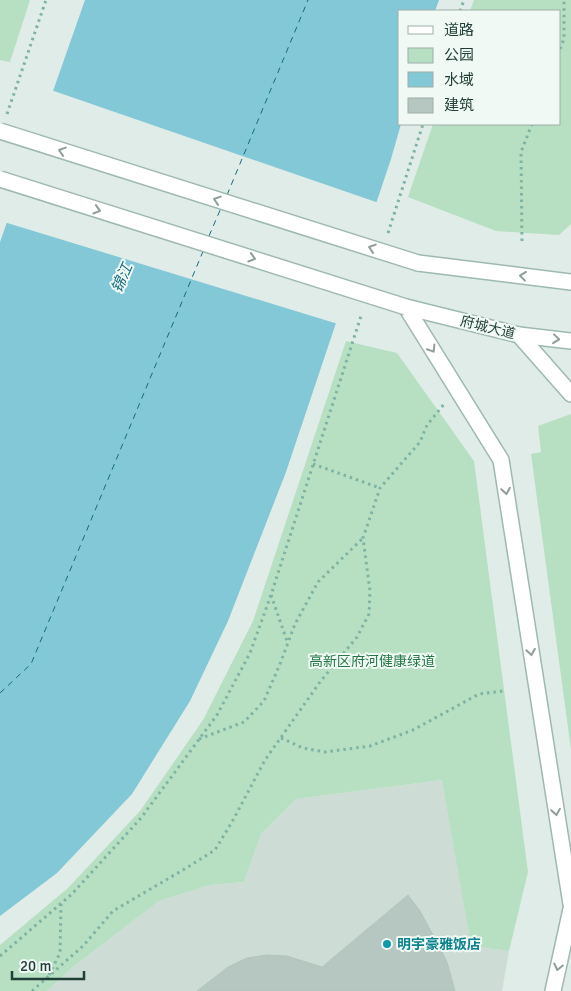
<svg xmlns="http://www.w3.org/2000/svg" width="571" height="991" font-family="Signika,'Noto Sans SC',sans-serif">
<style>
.built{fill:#cedcd6}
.green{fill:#b7e0c3}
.water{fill:#83c8d7}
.pier{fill:#e0ece7}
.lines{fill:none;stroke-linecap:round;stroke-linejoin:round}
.ferry{stroke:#146b7f;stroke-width:1;stroke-dasharray:6 5;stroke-linecap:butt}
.building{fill:#b5c7c0;stroke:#b2c6be}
.secondary-casing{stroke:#9db9b0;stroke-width:18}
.path{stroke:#7db3a3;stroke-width:3;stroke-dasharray:2.5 4;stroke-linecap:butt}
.secondary{stroke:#fff;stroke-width:15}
.secondary-bridge-casing{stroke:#9db9b0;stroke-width:18;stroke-linecap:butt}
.secondary-bridge{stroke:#fff;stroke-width:15}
.oneway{stroke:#8f9e9a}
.culture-dot{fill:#0f9aa8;stroke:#f1f9f5;stroke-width:2}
.labels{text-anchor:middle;stroke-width:4;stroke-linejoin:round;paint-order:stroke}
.street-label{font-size:14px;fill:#1f3e36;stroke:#f1f9f5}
.park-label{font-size:14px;fill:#267947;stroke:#f1f9f5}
.culture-label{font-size:14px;font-weight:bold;fill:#0d838f;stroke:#f1f9f5;text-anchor:start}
.water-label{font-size:15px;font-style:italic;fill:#146b7f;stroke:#f1f9f5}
</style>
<rect width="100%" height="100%" fill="#e0ece7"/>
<!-- built -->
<polygon class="built" points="443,780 471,946 509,951 502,991 47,991 73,967 159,901 210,885 244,882 261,834 296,799"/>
<!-- green -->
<g class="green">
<polygon points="0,0 30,0 10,62 0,60"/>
<polygon points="474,0 571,0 571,224 559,235 496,231 408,197 433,124 560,124 560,11 470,11"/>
<polygon points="346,341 397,353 474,461 528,872 509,951 471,946 442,780 296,799 261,834 244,882 210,885 159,901 73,967 47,991 0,991 0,945 68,888 140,811 203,720 253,621"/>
<polygon points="571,414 571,750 531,454 541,452 538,426"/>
</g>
<!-- water -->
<polygon class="water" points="85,0 439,0 435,11 400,11 400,124 401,124 391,159 286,472 228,621 190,701 132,794 57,873 0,916 0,242"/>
<!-- pier -->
<polygon class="pier" points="51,90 379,203 338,324 4,222"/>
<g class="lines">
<!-- ferry -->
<g class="ferry">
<polyline points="227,195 308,0"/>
<polyline points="209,236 221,208"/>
<polyline points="0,693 31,664 204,249"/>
</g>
</g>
<!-- building -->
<polygon class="building" points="408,895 420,911 439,946 447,962 455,991 197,991 228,967 247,958 267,955 287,956 322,967"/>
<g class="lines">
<defs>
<g id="secondary">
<polyline points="418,263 571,282"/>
<polyline points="406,307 501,460 571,904"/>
<polyline points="406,307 519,335 571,341"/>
<polyline points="519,335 571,394"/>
<polyline points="553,991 571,909"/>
</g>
</defs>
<!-- secondary casing -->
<use href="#secondary" class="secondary-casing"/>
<!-- path -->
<g class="path">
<polyline points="460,11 464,0"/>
<polyline points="560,49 564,39 564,0"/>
<polyline points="7,114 46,0"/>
<polyline points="388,233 423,124"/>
<polyline points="522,241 521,152 532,124"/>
<polyline points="313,464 380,488"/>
<polyline points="271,595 288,644"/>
<polyline points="281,738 303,748 325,752 370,746 413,730 479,694 504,691"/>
<polyline points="199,739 244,722 264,701 280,664 295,624 318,582 363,538"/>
<polyline points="0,956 72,894 141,818 217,715 250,653 271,595 362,313"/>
<polyline points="49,975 60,953 61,904"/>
<polyline points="32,991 83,946 113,911 188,867 215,850 232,822 265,760 320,682 357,637 369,614 370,591 363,538 380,488 420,442 427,425 445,403"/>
</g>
<!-- secondary -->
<use href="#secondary" class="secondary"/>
<defs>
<g id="secondary-bridge">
<polyline points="0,131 418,263"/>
<polyline points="0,179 406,307"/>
</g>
</defs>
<!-- secondary-bridge casing -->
<use href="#secondary-bridge" class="secondary-bridge-casing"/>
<!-- secondary-bridge -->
<use href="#secondary-bridge" class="secondary-bridge"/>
</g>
<!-- one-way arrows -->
<defs><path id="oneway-chevron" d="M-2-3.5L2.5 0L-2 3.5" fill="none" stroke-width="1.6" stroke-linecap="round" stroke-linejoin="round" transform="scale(1.25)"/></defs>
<g class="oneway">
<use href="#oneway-chevron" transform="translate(62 151) rotate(-162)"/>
<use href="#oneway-chevron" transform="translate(217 200) rotate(-162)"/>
<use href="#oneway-chevron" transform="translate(97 210) rotate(17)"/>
<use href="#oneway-chevron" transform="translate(372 248) rotate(-162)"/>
<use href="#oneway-chevron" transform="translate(252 258) rotate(17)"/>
<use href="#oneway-chevron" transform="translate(523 276) rotate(-173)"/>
<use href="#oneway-chevron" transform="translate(556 339) rotate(6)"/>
<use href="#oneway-chevron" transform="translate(432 349) rotate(58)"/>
<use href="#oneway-chevron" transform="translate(506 491) rotate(81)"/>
<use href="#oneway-chevron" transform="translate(531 652) rotate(81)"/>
<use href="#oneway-chevron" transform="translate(556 812) rotate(81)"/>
<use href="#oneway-chevron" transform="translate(558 967) rotate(103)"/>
</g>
<!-- markers -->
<circle class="culture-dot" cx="387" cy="944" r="5"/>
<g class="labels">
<!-- street labels -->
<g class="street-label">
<text transform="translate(488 327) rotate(14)" y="5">府城大道</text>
</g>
<!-- park labels -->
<g class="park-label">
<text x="372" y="666">高新区府河健康绿道</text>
</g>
<!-- culture labels -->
<g class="culture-label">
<text x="397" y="949">明宇豪雅饭店</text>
</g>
<!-- water labels -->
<g class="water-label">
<text transform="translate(122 278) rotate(-66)" y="5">锦江</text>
</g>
</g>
<!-- legend -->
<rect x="398" y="10" width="162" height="115" fill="#f1f9f5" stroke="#9daea9"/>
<rect x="408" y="26" width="25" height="8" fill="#ffffff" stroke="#9daea9"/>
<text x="444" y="35" font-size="15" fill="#1f3e36">道路</text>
<rect x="408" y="48" width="25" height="15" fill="#b7e0c3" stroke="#9daea9"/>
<text x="444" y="60" font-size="15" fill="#1f3e36">公园</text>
<rect x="408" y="72" width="25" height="15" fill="#83c8d7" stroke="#9daea9"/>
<text x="444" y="85" font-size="15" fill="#1f3e36">水域</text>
<rect x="408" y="98" width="25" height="15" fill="#b5c7c0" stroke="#9daea9"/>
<text x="444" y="110" font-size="15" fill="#1f3e36">建筑</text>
<!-- scale -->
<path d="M12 971v8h72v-8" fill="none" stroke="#1f3e36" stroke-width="2.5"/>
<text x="20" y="971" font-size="15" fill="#1f3e36" stroke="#f1f9f5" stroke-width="4" paint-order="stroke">20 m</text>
</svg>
